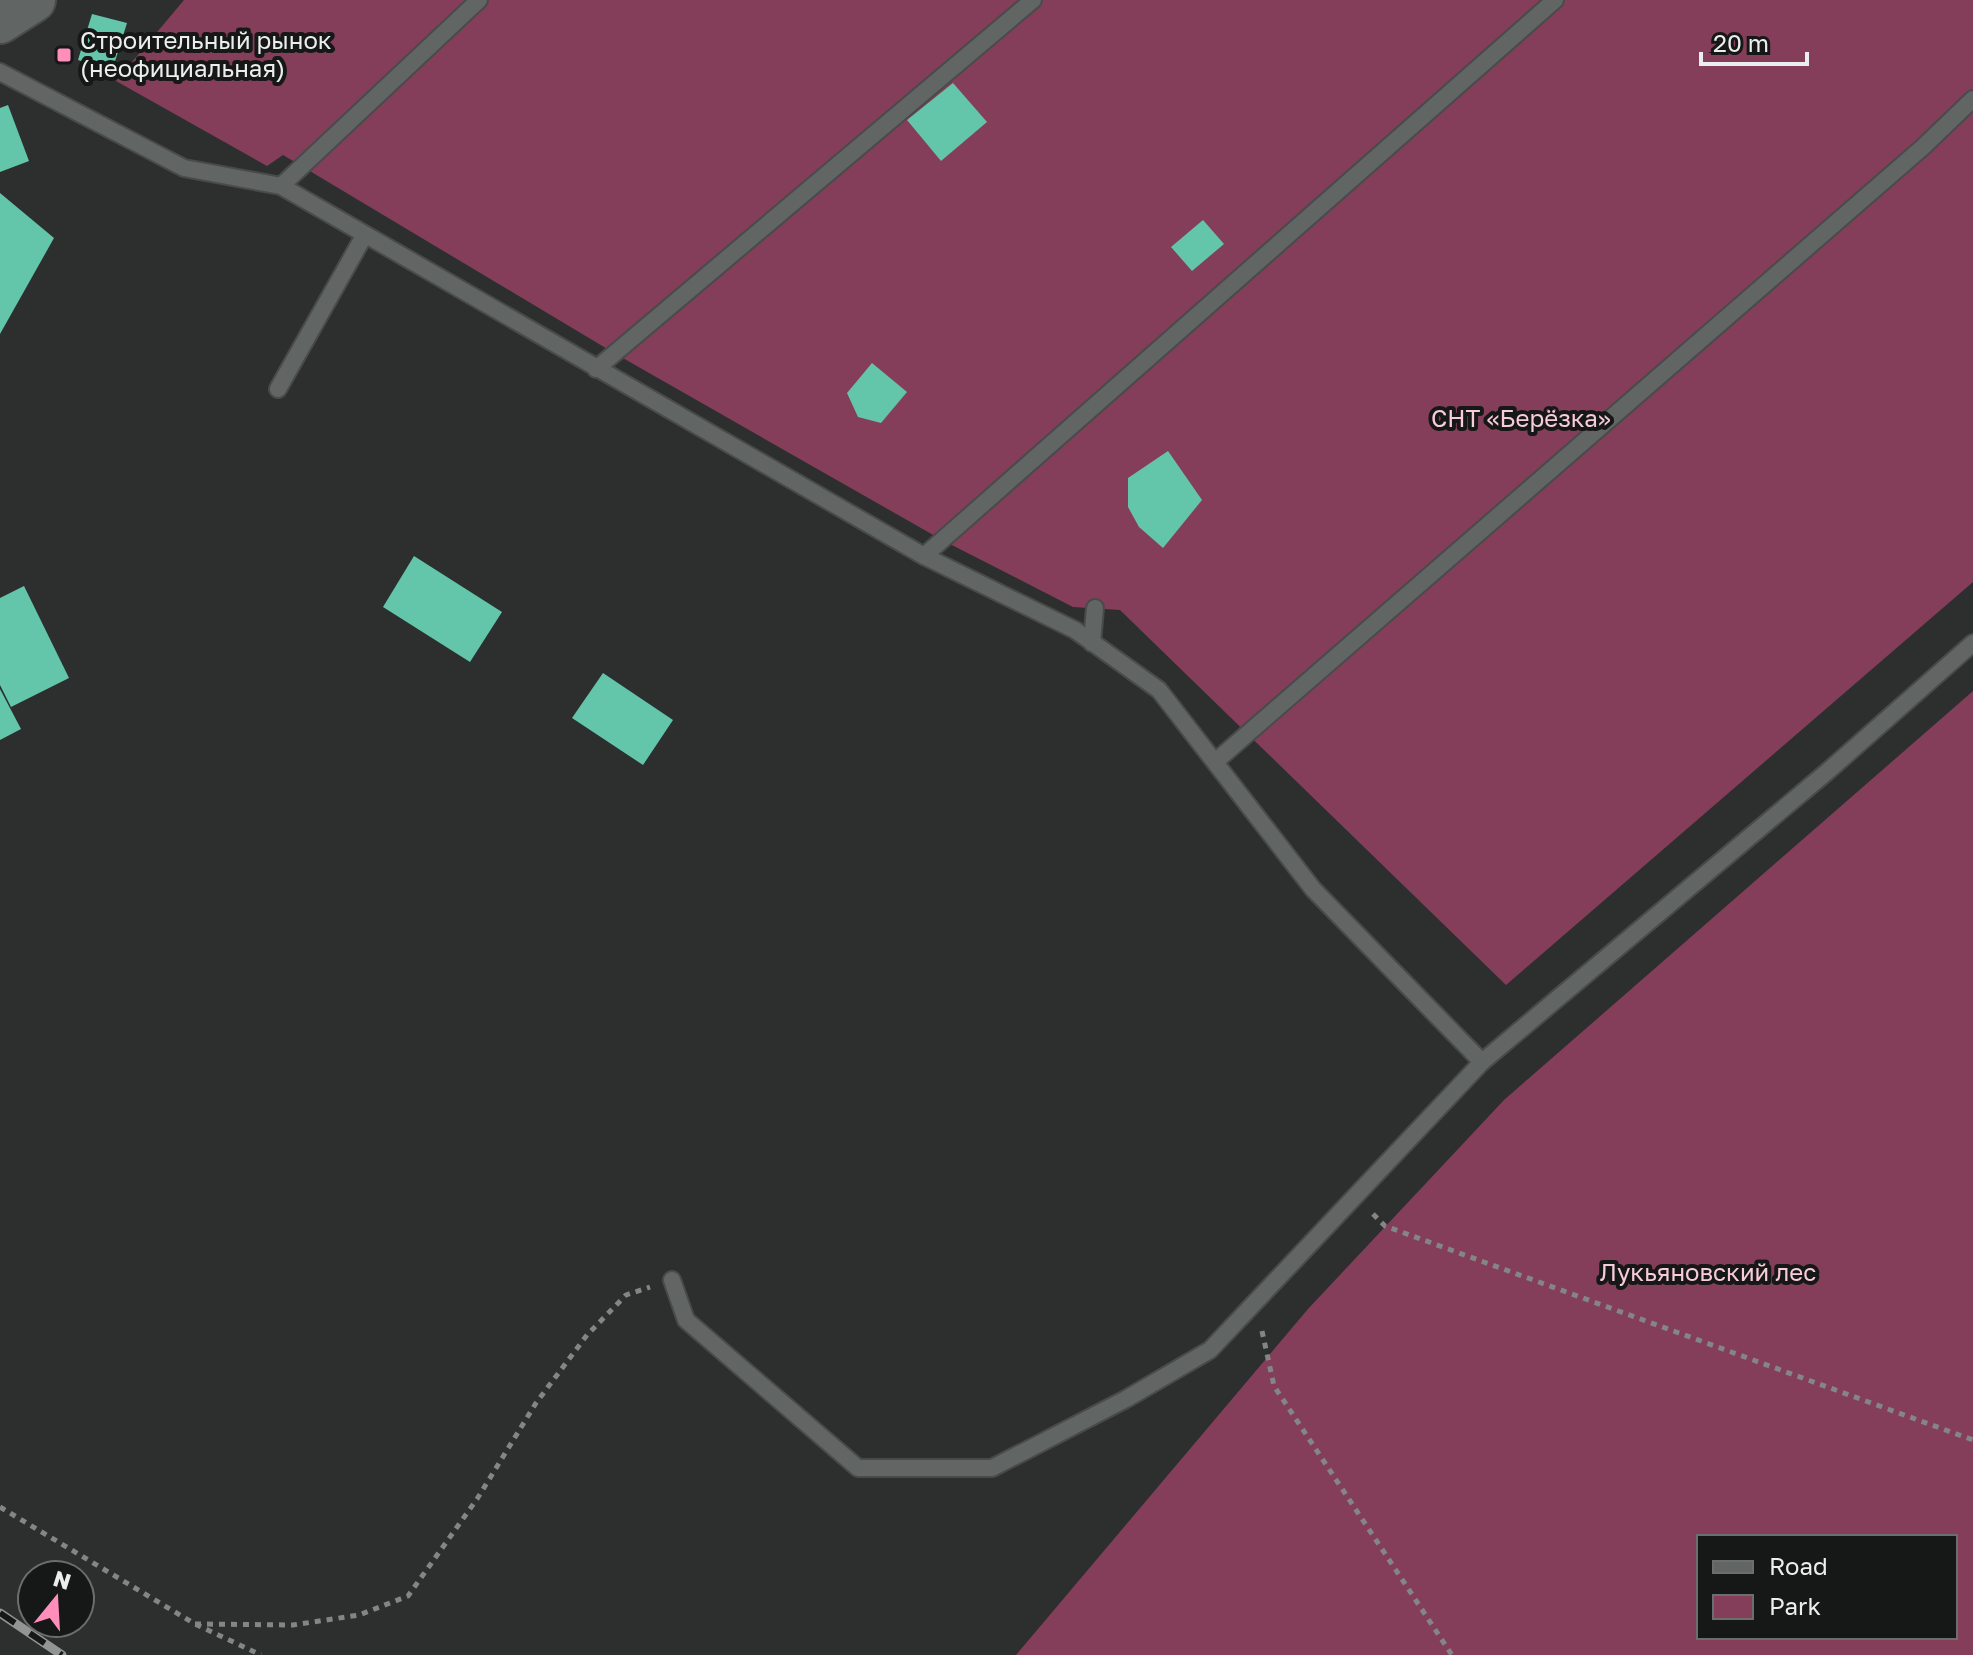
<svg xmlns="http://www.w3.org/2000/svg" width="1973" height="1655" font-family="'Golos Text',sans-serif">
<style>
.green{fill:#843e5a;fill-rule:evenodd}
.building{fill:#63c6ab}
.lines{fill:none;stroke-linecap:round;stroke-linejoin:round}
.lane-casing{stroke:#484b4a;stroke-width:20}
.secondary-casing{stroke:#484b4a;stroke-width:48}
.path{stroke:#848685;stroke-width:5;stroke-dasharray:6 6;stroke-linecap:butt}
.lane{stroke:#616563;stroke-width:16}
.secondary{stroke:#616563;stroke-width:44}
.rail-casing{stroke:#929594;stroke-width:9}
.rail{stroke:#161717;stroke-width:6;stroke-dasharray:18;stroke-linecap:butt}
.poi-dot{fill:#ff8eba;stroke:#161717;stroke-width:3}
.labels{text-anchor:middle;stroke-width:8;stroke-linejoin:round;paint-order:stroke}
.poi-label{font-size:24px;fill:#eceeed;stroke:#161717;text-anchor:start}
.park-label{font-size:24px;fill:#f7cbda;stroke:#161717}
</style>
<rect width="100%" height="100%" fill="#2c2f2e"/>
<!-- green -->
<g class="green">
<polygon points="184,0 1973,0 1973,582 1506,985 1120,610 1073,607 942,540 614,353 283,155 267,166 116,81"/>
<path d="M1973,691V1655H1016L1308,1309L1504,1100ZM1699,1537H1955V1637H1699Z"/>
</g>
<!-- building -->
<g class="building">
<polygon points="92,14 127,23 112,71 78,60"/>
<polygon points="953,83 987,122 941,161 907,120"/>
<polygon points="8,105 29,161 0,172 0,108"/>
<polygon points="0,193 54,238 0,334"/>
<polygon points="1203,220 1224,244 1192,271 1171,247"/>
<polygon points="872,363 907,392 881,423 858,417 847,393"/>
<polygon points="1168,451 1202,500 1163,548 1139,527 1128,507 1128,478"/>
<polygon points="414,556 502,612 470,662 383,607"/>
<polygon points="24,586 69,678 11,707 0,685 0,598"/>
<polygon points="603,673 673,720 643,765 572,718"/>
<polygon points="0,689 21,729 0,740"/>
</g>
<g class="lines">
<defs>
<g id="lane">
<polyline points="0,72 184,168 281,186 924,556 1075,630 1159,690 1313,889 1482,1062"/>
<polyline points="281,186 479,0"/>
<polyline points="596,369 1033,0"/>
<polyline points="278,389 364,236"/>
<polyline points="924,556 1555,0"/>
<polyline points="1092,643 1095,608"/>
<polyline points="1216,761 1923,147 1973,99"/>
<polyline points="672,1280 686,1320 858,1468 992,1468 1126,1399 1210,1350 1482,1062 1828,771 1973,643"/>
</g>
<polyline id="secondary" points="0,21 33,0"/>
</defs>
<!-- lane casing -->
<use href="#lane" class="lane-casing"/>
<!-- secondary casing -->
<use href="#secondary" class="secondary-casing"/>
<!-- path -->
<g class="path">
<polyline points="1373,1214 1385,1226 1973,1440"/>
<polyline points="1262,1331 1274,1386 1452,1655"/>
<polyline points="0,1507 195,1624 261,1655"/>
<polyline points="195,1624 293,1625 359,1615 408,1596 477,1499 536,1403 587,1335 626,1295 650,1287"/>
</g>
<!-- lane -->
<use href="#lane" class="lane"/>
<!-- secondary -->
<use href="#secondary" class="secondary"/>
<defs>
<polyline id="rail" points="0,1613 62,1655"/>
</defs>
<!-- rail casing -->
<use href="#rail" class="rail-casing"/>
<!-- rail -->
<use href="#rail" class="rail"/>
</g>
<!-- markers -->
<rect class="poi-dot" x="56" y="47" width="16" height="16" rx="4"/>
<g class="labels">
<!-- poi labels -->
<g class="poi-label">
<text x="80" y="49">Строительный рынок<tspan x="80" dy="28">(неофициальная)</tspan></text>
</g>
<!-- park labels -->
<g class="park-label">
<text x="1521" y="427">СНТ «Берёзка»</text>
<text x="1708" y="1281">Лукьяновский лес</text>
</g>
</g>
<!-- legend -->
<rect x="1697" y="1535" width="260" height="104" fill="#161717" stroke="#6c6d6d" stroke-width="2"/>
<rect x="1713" y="1561" width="40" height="12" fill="#616563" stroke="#6c6d6d" stroke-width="2"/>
<text x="1769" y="1575" font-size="24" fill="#eceeed">Road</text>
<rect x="1713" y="1595" width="40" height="24" fill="#843e5a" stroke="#6c6d6d" stroke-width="2"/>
<text x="1769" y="1615" font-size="24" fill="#eceeed">Park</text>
<!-- north arrow -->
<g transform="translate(56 1599) rotate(18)"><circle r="38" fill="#161717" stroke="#6c6d6d" stroke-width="2"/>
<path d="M0-6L14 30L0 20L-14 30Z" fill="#ff8eba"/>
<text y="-12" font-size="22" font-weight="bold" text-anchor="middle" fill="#eceeed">N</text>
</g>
<!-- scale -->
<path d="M1701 52v12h106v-12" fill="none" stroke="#eceeed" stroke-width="4"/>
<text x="1713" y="52" font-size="24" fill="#eceeed" stroke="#161717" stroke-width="6" paint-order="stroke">20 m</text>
</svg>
